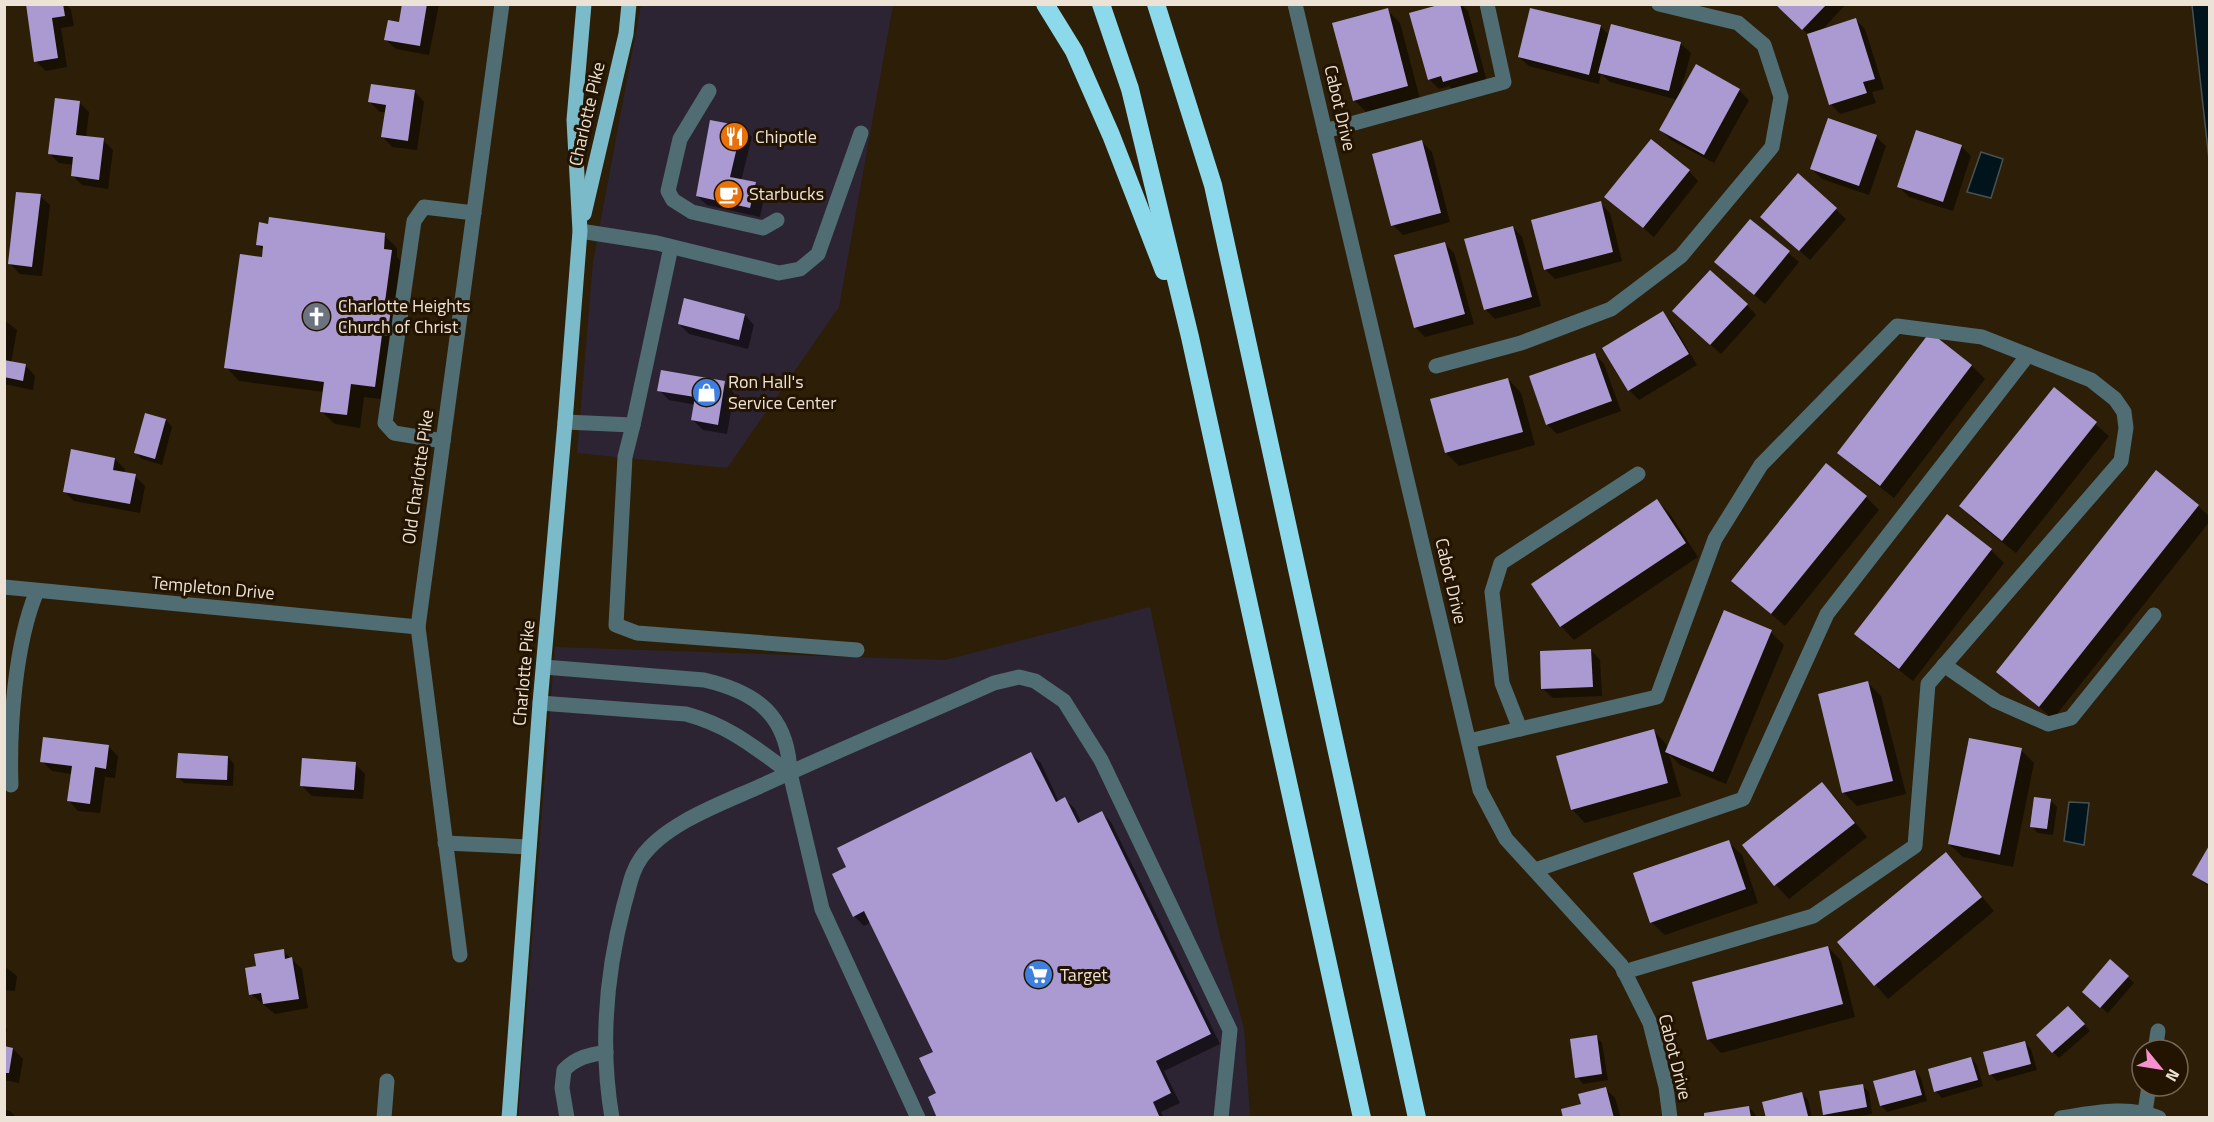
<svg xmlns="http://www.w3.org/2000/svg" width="2214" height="1122" font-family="'Titillium Web',sans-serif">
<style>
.commercial{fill:#2d2433}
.water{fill:#01141b;stroke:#485253;stroke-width:1.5}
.shadow{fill:#0007}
.building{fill:#aa9ad1}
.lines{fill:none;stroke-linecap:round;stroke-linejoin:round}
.minor{stroke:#506d74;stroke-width:15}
.major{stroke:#7bbac9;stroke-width:15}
.highway{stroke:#8bd9eb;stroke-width:18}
.labels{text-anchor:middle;stroke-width:6;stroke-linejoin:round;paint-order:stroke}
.street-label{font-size:18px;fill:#ece2d5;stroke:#231401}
.poi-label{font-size:18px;fill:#ece2d5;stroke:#231401;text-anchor:start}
</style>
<rect width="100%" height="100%" fill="#2d1e07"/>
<!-- commercial -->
<g class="commercial">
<polygon points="641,5 893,5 839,307 727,468 577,453 593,262"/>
<polygon points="1150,607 1218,928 1244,1029 1250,1117 518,1118 555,647 945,660"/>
</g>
<!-- water -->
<g class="water">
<polygon points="2192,5 2209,5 2209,160"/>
<polygon points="1981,152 2003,159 1991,198 1967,192"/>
<polygon points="2069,802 2089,803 2084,845 2064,841"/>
</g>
<!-- shadow -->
<g class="shadow">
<polygon points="35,4 66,4 71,10 74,26 61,28 67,67 46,71 36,61"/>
<polygon points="403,4 439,4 429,55 396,49 386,40 400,24"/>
<polygon points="1447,4 1461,4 1468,11 1487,82 1454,91 1449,86 1439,89 1429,79"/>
<polygon points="1777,4 1846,4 1821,31 1855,19 1865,29 1884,89 1872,92 1876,103 1840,114 1831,104 1809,35"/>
<polygon points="1387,10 1400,23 1420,99 1367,113 1354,100"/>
<polygon points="1531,10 1601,27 1610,36 1612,25 1681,44 1691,53 1680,93 1739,90 1749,100 1714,163 1671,140 1661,130 1678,100 1610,82 1601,74 1599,84 1529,66 1519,57"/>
<polygon points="415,92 424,102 417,150 392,147 383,137 386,112 380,112 370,102"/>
<polygon points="79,102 89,112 86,137 103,140 113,150 108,189 82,185 72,175 74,165 59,163 49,153"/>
<polygon points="711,122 742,128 752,137 741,181 755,183 765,193 760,217 707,205 697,196"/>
<polygon points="1876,137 1886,146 1869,195 1822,179 1812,169"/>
<polygon points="1422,142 1432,152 1450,222 1403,235 1393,225"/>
<polygon points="1961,146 1971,156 1953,211 1909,197 1899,187"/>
<polygon points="1689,171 1698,181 1654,237 1616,206"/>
<polygon points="1798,175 1846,219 1810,260 1772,226"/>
<polygon points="40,196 50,205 42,276 20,274 10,264"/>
<polygon points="1600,203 1610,213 1622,261 1555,279 1545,269"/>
<polygon points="1750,221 1799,262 1765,304 1726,272"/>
<polygon points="1513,227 1522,237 1541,306 1495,319 1485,309"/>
<polygon points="384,235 397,248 397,257 404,265 388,400 364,397 360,428 335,424 321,411 324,392 239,381 226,367 263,259 264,251 257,244"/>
<polygon points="1444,243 1454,253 1474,324 1425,337 1415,327"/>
<polygon points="1747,305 1756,315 1721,354 1684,321"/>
<polygon points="1662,313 1672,323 1697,365 1639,400 1629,390"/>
<polygon points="745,315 754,325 748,349 689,334 679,324"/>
<polygon points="4,320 17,330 11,363 26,366 35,376 33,390 4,384"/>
<polygon points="1930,334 1972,366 1985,379 1894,498 1853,466 1839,453"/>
<polygon points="1594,354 1604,364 1621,411 1557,434 1547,424"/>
<polygon points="1508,379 1521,393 1535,445 1459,466 1446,453"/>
<polygon points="724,383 734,393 727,434 703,430 693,420 696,405 669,400 659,390"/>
<polygon points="2054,389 2109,436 2016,553 1974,520 1961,506"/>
<polygon points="166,420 172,427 162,465 142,459 136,453"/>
<polygon points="115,459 125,469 124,474 135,476 145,486 140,513 74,501 64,491"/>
<polygon points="1866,497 1879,510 1785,626 1733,581"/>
<polygon points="1657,501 1670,514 1698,557 1574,640 1561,626"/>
<polygon points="2198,506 2210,517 2210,521 2053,719 1998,672"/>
<polygon points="1991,550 2004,563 1913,681 1869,647 1856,634"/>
<polygon points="1771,632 1784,645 1726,784 1680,765 1669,754 1681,796 1585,823 1572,809 1653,730 1666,744 1668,749"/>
<polygon points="1591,650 1600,660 1602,696 1553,698 1543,689"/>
<polygon points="1868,683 1881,696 1906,794 1857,806 1844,793 1819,695"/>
<polygon points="108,746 118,756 115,778 105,777 100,813 78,811 69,801 72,774 52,771 42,761"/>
<polygon points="2021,750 2034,763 2013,867 1963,857 1949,844"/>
<polygon points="1031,754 1041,763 1059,802 1065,799 1075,809 1081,822 1102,813 1111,822 1220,1044 1164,1071 1180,1103 1161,1112 1164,1118 939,1118 935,1053 871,922 864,926 854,916"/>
<polygon points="228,757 234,764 233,786 184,783 178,777"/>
<polygon points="355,764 365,774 363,799 312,796 302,786"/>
<polygon points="1822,784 1835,797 1867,837 1789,899 1776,885 1744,845"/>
<polygon points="2051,801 2057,807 2053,835 2038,833 2031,826"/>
<polygon points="1728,842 1742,855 1758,903 1665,935 1651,922"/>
<polygon points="2210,847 2210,887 2194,875"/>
<polygon points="1946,854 1994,911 1888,999 1839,943"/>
<polygon points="1828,947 1841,961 1855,1017 1721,1053 1708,1039"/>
<polygon points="283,951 302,969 308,1008 275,1014 251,994 258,967"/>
<polygon points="2110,961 2134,983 2108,1013 2090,998"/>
<polygon points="4,966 17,976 15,991 4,990"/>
<polygon points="2075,1014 2090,1031 2059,1058 2053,1052"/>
<polygon points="4,1026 7,1029 4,1043"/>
<polygon points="1596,1036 1602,1043 1608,1080 1583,1084 1577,1077"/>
<polygon points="2024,1042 2031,1049 2037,1070 1997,1081 1991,1075"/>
<polygon points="4,1048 13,1049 23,1059 19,1083 4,1080"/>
<polygon points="1971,1058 1977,1065 1983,1086 1942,1098 1936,1092 1930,1070"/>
<polygon points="1915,1071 1921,1078 1927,1101 1887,1112 1881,1105"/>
<polygon points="1862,1086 1869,1092 1872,1114 1848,1118 1828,1118 1824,1114"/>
<polygon points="1605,1088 1615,1098 1621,1118 1565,1118"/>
<polygon points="1802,1094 1808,1100 1812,1118 1767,1118"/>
<polygon points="1749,1107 1755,1114 1756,1118 1706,1118"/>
<polygon points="4,1110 10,1111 17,1118 4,1118"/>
</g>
<!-- building -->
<g class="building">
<polygon points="26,4 63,4 65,16 52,18 58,58 34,62"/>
<polygon points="402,4 427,4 420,46 384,40 388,20 399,22"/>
<polygon points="1442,4 1460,4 1478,72 1443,82 1441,76 1428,80 1409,13"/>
<polygon points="1775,4 1827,4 1802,30"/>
<polygon points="1388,8 1408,86 1353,101 1332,23"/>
<polygon points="1530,8 1601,25 1589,75 1518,57"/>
<polygon points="1856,18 1875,79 1863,82 1867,93 1829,105 1807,34"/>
<polygon points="1611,24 1681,42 1669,91 1598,73"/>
<polygon points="1696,64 1740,89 1704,155 1659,130"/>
<polygon points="371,84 415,90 408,141 381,137 386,105 368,102"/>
<polygon points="55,98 80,101 76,135 104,138 99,180 71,176 73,157 48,154"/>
<polygon points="1828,118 1877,135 1859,186 1810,169"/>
<polygon points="710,120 742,126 730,177 756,182 750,208 696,196"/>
<polygon points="1916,130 1962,145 1943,202 1897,187"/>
<polygon points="1651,139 1690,170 1643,228 1604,197"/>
<polygon points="1422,140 1441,213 1391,226 1372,154"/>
<polygon points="1798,173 1837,208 1799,251 1760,217"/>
<polygon points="16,192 41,194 32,267 8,264"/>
<polygon points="1601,201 1613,252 1544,270 1531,220"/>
<polygon points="269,217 385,233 384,249 392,250 385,302 392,303 387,336 382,335 375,387 351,384 347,415 320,412 324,382 224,368 240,254 262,257 263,246 256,245 259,222 268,224"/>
<polygon points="1750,219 1790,251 1754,295 1714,262"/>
<polygon points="1513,226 1532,297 1484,310 1464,239"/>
<polygon points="1445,242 1465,314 1414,328 1394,255"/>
<polygon points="1710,270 1748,304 1710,345 1672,311"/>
<polygon points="684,298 745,314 739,340 678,324"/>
<polygon points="1663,311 1689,354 1628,391 1602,348"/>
<polygon points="1930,332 1972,365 1880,486 1837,453"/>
<polygon points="1595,353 1612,401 1546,425 1529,376"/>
<polygon points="4,360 26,364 23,381 4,377"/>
<polygon points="661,370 725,381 718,425 691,420 695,397 657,391"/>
<polygon points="1508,378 1523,432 1445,453 1430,399"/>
<polygon points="2054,387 2097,422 2002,541 1959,506"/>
<polygon points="145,413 166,419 155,459 134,453"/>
<polygon points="71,449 115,458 113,470 136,474 130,504 63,492"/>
<polygon points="1826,463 1867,496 1771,614 1731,581"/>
<polygon points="2156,470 2199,505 2039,707 1996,672"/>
<polygon points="1657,499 1686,543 1560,627 1531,584"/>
<polygon points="1947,514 1992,549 1899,669 1854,634"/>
<polygon points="1724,610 1772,630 1713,772 1665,752"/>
<polygon points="1591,649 1593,687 1541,689 1540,651"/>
<polygon points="1868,681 1893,781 1842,793 1818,694"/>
<polygon points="1654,729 1668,783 1571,810 1556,756"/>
<polygon points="43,737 109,745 106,769 95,767 90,804 67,801 72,766 40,762"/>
<polygon points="1969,738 2022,748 2000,855 1948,844"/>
<polygon points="1031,752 1056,802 1065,797 1078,823 1102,811 1211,1034 1156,1061 1171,1093 1153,1102 1160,1118 937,1118 928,1097 936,1093 919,1058 933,1052 864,911 853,917 832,874 846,867 837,848"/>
<polygon points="178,753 228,756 227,780 176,778"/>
<polygon points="302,758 356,762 354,790 300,786"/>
<polygon points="1822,782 1855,823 1774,886 1742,845"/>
<polygon points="2034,797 2051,799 2047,829 2030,827"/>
<polygon points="1729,840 1746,889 1650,923 1633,873"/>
<polygon points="2210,844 2210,885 2192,875"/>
<polygon points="1946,852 1982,897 1874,986 1837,942"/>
<polygon points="1828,946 1843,1004 1707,1040 1692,982"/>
<polygon points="284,949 285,959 292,957 299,999 263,1004 261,993 249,995 245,968 256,966 254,954"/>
<polygon points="2110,959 2129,976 2100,1008 2082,992"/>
<polygon points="2068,1006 2085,1024 2052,1053 2036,1035"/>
<polygon points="1597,1035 1602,1074 1575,1078 1570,1039"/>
<polygon points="2025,1041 2031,1064 1989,1075 1983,1052"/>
<polygon points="4,1046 13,1048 9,1073 4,1073"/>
<polygon points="1971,1057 1978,1080 1934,1092 1928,1069"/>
<polygon points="1915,1070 1922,1095 1880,1106 1873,1081"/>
<polygon points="1863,1084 1867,1107 1823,1115 1819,1091"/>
<polygon points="1606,1087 1614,1118 1563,1118 1561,1109 1581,1104 1578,1094"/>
<polygon points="1802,1092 1808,1116 1766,1118 1762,1102"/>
<polygon points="1749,1106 1751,1118 1704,1118 1704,1113"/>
</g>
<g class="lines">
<!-- minor -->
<g class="minor">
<polyline points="1295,4 1480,790 1506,839 1621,965 1650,1023 1666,1087 1670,1118"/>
<polyline points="709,91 680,139 668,191 673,200 692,212 763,228 777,220"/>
<polyline points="1325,131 1504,82 1487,4"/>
<polyline points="580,231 657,243 779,273 800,269 818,254 861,133"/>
<polyline points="1436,366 1521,343 1611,309 1681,256 1772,147 1781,97 1764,45 1738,23 1659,4"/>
<polyline points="565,422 633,425 671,247"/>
<polyline points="633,425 625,457 616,625 637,633 857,650"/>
<polyline points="443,441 394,433 385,423 414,221 424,207 474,213"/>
<polyline points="4,587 418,627"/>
<polyline points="1944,665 1996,701 2048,724 2071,718 2154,615"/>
<path d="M544,667L704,680C757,692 788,716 790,773L822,909L918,1118"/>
<path d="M540,703L686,714C730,726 754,747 790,773"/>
<polyline points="1520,729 1502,683 1492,592 1501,563 1638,474"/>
<polyline points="1469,741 1657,697 1715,539 1761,465 1897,326 1982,337 2091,380 2115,399 2124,412 2126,428 2121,461 1928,684 1915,846 1813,916 1624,972"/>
<path d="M11,785C9,728 15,643 37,591"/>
<polyline points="445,843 529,847"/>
<polyline points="1535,870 1743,799 1827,614 2028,355"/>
<polyline points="460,955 418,627 502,4"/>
<polyline points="2155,1050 2158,1031"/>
<polyline points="2145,1112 2149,1086"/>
<polyline points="384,1118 387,1081"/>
<path d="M567,1118L562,1088L564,1070C577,1057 589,1055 606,1052"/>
<path d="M612,1118C600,1047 606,974 624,905C629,889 631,872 641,858C666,822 726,802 765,784C841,749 918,717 994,683L1019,677L1035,681L1064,701L1101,760L1230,1030L1221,1118"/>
<path d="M2061,1118C2092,1113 2129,1105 2159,1118"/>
</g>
<!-- major -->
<g class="major">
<polyline points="584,214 626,34 629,4"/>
<polyline points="509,1118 540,703 565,422 580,231 574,120 584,4"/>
</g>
<!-- highway -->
<g class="highway">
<polyline points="1045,4 1074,51 1111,135 1164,271"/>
<polyline points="1101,4 1130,89 1190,337 1362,1118"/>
<polyline points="1156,4 1213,185 1417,1118"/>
</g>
</g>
<!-- icons -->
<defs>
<symbol id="restaurant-disc" viewBox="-11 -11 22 22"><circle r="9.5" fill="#e8710a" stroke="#231401"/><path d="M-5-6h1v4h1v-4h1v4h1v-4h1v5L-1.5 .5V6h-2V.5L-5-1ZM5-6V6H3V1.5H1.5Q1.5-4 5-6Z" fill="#fff"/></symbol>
<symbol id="cafe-disc" viewBox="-11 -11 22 22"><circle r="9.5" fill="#e8710a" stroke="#231401"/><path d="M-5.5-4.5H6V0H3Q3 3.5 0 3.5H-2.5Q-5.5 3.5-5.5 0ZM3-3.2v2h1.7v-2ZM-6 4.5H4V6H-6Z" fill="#fff"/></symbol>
<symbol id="church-disc" viewBox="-11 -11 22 22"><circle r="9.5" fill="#6b7280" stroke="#231401"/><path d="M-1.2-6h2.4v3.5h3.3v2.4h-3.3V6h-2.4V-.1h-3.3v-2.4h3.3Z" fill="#fff"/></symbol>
<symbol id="shop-disc" viewBox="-11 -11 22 22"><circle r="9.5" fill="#3f7fe0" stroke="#231401"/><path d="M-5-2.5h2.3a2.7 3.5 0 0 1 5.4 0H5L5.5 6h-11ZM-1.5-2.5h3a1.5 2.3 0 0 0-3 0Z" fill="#fff"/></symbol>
<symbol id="supermarket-disc" viewBox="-11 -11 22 22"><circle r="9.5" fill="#3f7fe0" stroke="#231401"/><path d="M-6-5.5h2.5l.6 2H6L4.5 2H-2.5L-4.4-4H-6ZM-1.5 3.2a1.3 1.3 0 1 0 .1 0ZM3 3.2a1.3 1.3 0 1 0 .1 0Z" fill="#fff"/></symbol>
</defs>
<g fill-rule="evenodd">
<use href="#restaurant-disc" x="718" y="120" width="33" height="33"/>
<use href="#cafe-disc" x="712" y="178" width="33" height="33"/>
<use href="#church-disc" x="300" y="300" width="33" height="33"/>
<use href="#shop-disc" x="690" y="376" width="33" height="33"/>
<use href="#supermarket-disc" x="1022" y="958" width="33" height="33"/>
</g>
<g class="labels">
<!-- street labels -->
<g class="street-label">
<text transform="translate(1340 108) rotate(77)" y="6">Cabot Drive</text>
<text transform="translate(587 114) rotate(-77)" y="6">Charlotte Pike</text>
<text transform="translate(418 477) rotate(-82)" y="6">Old Charlotte Pike</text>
<text transform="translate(1451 581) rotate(77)" y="6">Cabot Drive</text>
<text transform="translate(213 588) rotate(5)" y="6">Templeton Drive</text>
<text transform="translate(524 673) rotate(-85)" y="6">Charlotte Pike</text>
<text transform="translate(1675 1057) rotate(76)" y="6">Cabot Drive</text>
</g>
<!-- poi labels -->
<g class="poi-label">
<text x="755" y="143">Chipotle</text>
<text x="749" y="200">Starbucks</text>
<text x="338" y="312">Charlotte Heights<tspan x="338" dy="21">Church of Christ</tspan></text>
<text x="728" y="388">Ron Hall's<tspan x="728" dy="21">Service Center</tspan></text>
<text x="1060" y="981">Target</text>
</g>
</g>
<!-- border -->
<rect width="2214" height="1122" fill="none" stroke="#ece2d5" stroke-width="12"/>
<!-- north arrow -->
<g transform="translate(2160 1068) rotate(120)"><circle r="28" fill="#231401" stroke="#736656" stroke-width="1.5"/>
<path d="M0-4.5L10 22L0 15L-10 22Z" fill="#f790ce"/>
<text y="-9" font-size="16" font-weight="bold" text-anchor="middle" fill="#ece2d5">N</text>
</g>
</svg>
